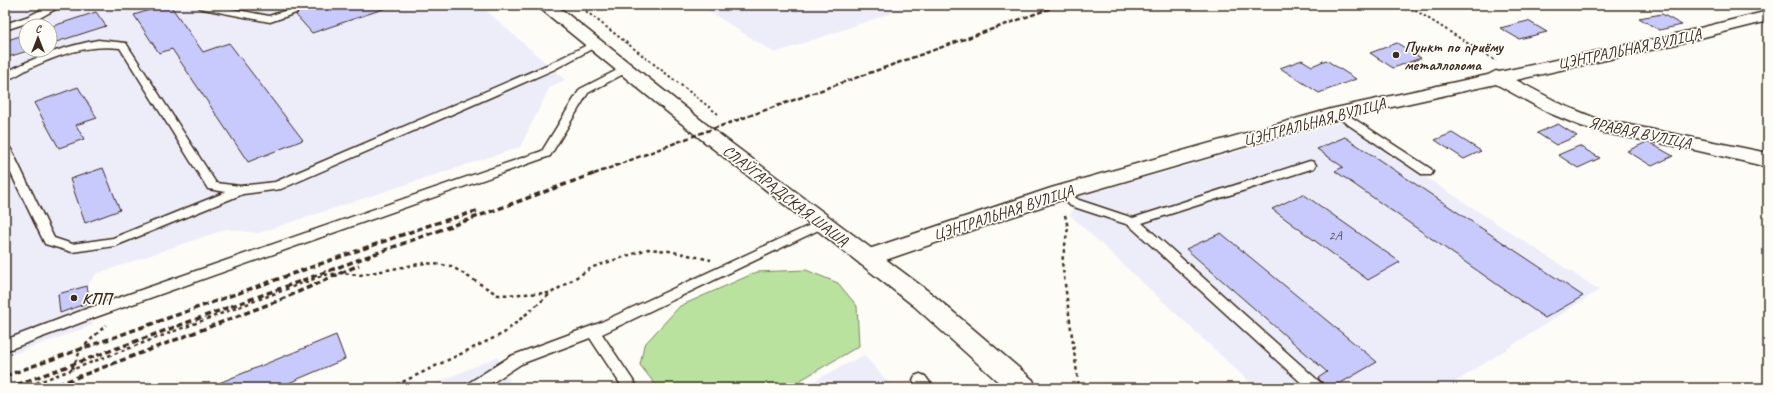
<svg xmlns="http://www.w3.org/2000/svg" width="1773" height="393" font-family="Caveat,sans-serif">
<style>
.built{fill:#ededf9}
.green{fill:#b9e29e;stroke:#7a865e}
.building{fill:#c8cafd;stroke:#3b2a1e}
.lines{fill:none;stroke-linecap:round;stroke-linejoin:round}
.service-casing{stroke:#3b2a1e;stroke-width:3}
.minor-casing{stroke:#3b2a1e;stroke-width:3}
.primary-casing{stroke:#3b2a1e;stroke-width:3}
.path-far1{stroke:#3b2a1e;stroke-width:2;stroke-dasharray:2.5 2.5;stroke-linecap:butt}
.path{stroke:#3b2a1e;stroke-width:2.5;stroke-dasharray:3.5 3.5;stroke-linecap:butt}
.service{fill:#fdfcf7;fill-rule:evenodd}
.minor{fill:#fdfcf7;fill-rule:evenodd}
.primary{fill:#fdfcf7;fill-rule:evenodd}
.rail-far1{stroke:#3b2a1e;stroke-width:2.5;stroke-dasharray:5 2.5;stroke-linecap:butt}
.rail{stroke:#3b2a1e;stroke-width:3.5;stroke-dasharray:6 3.5;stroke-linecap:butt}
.poi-dot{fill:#3b2a1e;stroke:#fdfcf7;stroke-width:1.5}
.labels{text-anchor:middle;stroke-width:3.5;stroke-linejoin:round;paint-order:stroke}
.number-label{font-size:14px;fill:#5e5256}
.poi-label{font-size:16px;font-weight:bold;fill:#3b2a1e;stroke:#fdfcf7;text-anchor:start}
.street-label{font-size:16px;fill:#3b2a1e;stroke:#fdfcf7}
</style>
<rect width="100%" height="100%" fill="#fdfcf7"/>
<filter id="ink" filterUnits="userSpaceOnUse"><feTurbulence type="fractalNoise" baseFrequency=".025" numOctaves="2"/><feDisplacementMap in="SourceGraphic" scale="8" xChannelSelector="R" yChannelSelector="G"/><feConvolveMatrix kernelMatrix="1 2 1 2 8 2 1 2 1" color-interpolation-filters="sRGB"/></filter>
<g filter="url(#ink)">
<!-- built -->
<g class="built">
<polygon points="5,5 165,5 134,15 159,53 195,41 170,5 378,5 382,9 394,5 480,5 565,80 550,87 520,147 258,233 226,229 96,274 87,286 93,325 5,357 5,61 36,50 50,50 50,45 82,34 50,44 50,26 26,26 26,50 31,50 5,58"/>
<polygon points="699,5 915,5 775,53"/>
<polygon points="1341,122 1599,290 1446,388 1256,388 1070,215 1080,196"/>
<polygon points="864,355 893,388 800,388"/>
<polygon points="497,357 504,367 512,388 424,388"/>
</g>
<!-- green -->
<polygon class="green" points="806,270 838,283 857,306 859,346 787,388 658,388 640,365 644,345 680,306 757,272"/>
<!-- building -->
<g class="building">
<polygon points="165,5 170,5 203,52 229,43 303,140 248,162 172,49 159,53 134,15"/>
<polygon points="288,5 386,5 386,8 312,33 296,15 299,12 299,10 294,7 290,7"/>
<polygon points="96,12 106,26 50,44 50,27"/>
<polygon points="1662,14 1682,25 1659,30 1639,18"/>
<polygon points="1528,21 1547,32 1519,39 1500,28"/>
<polygon points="26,34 26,50 31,50 5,58 5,41"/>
<polygon points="1397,43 1421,58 1393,68 1370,53"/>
<polygon points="1302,60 1312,66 1326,60 1356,79 1319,93 1280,68"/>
<polygon points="78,87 97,118 76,125 84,139 59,148 34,103"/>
<polygon points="1558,124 1577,136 1556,145 1537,133"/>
<polygon points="1452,133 1481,151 1464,159 1435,140"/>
<polygon points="1345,137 1583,296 1545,318 1335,171 1343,167 1317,149"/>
<polygon points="1647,142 1650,143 1673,156 1652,166 1627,151"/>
<polygon points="1579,146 1600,158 1578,168 1558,155"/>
<polygon points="103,168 120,210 85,223 70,179"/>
<polygon points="1303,194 1400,262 1368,280 1272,209"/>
<polygon points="1221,233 1377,362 1332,388 1325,388 1323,383 1318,378 1327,372 1186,249"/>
<polygon points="87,286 90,302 60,313 58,294"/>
<polygon points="336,335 345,359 277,388 207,388"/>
</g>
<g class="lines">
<defs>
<g id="service">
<polygon points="51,5 63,5 36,20 5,30 5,24 29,16"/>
<polygon points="199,5 212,5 269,16 293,8 298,11 296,13 270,22 203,9 200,8"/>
<path d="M98,40L126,43L216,183L240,186L275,182L547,65L591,43L594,42L599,45L555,69L281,189L243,194L115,246L72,252L45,244L5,161V145L11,149L54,238L72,244L113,238L226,192L208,189L120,48C87,44 59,55 30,68C22,72 14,78 5,80V73C34,57 66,46 98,40Z"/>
<polygon points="625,66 630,69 629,71 588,93 550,156 96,317 5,351 5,340 86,309 542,151 580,89"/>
<polygon points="1338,110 1342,111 1431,169 1433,172 1431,175 1423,175 1334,115 1333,113"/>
<polygon points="1310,161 1314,162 1316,165 1314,168 1142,223 1322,384 1324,388 1307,388 1129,225 1071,206 1053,193 1055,190 1063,190 1079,200 1133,218"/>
<polygon points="823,219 827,220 829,223 827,226 602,334 638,388 623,388 590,338 521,364 484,388 465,388 467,384 511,356 597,324"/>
<polygon points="920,374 925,376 934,388 918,388 913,380 915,376"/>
</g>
<polygon id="minor" points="1768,11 1768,21 1664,47 1516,80 1563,105 1595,118 1768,153 1768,167 1686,148 1605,133 1581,126 1549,113 1496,84 1342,118 1067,198 868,266 860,264 856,258 860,252 1051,188 1331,109 1488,75 1496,71 1499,72 1664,37"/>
<polygon id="primary" points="536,5 556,5 711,128 932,294 1033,380 1036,388 1005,388 914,306 697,136"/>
</defs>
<!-- service casing -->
<use href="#service" class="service-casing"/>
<!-- minor casing -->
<use href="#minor" class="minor-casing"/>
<!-- primary casing -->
<use href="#primary" class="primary-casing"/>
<!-- path-far1 -->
<g class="path-far1">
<polyline points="578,5 718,114"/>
<polyline points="1407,5 1496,61"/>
</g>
<!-- path -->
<g class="path">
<polyline points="1065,215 1068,228 1062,262 1079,388"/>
<polyline points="72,369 81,349 106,325"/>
<polyline points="23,388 324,275 341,273 360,275 425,263 451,266 498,295 551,293"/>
<polyline points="390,388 504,333 551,293 593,267 648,249 669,251 711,260"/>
</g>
<!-- service -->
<use href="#service" class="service"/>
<!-- minor -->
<use href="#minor" class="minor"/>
<!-- primary -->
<use href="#primary" class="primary"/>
<!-- rail-far1 -->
<polyline class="rail-far1" points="594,174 704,132 1060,5"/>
<!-- rail -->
<g class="rail">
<polyline points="5,376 427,226 477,211"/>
<polyline points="8,388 596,173"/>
<polyline points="49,388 280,300 359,265"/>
</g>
</g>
</g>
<!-- markers -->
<g class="poi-dot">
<circle cx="1396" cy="55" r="4"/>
<circle cx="74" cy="298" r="4"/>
</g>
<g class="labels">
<!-- number labels -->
<g class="number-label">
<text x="1335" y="240">2А</text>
</g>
<!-- poi labels -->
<g class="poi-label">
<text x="1404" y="52">Пункт по приёму<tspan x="1404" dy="18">металлолома</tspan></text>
<text x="82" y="304">КПП</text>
</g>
<!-- street labels -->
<g class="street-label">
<text transform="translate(1629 48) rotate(-12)" y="6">ЦЭНТРАЛЬНАЯ ВУЛІЦА</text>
<text transform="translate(1314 121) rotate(-15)" y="6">ЦЭНТРАЛЬНАЯ ВУЛІЦА</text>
<text transform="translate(1640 132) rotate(12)" y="6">ЯРАВАЯ ВУЛІЦА</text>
<text transform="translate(786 195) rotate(38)" y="6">СЛАЎГАРАДСКАЯ ШАША</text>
<text transform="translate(1003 212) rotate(-18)" y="6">ЦЭНТРАЛЬНАЯ ВУЛІЦА</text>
</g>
</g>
<!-- margin -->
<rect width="1773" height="393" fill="none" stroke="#fdfcf7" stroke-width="20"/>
<rect x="10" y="10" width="1753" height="373" fill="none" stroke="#3b2a1e" stroke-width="1.5" filter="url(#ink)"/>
<!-- north arrow -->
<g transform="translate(38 38)"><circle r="19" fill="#fdfcf7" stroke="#afa8a0"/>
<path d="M0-3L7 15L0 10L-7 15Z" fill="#3b2a1e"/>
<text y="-6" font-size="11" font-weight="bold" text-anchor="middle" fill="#3b2a1e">С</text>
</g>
</svg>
